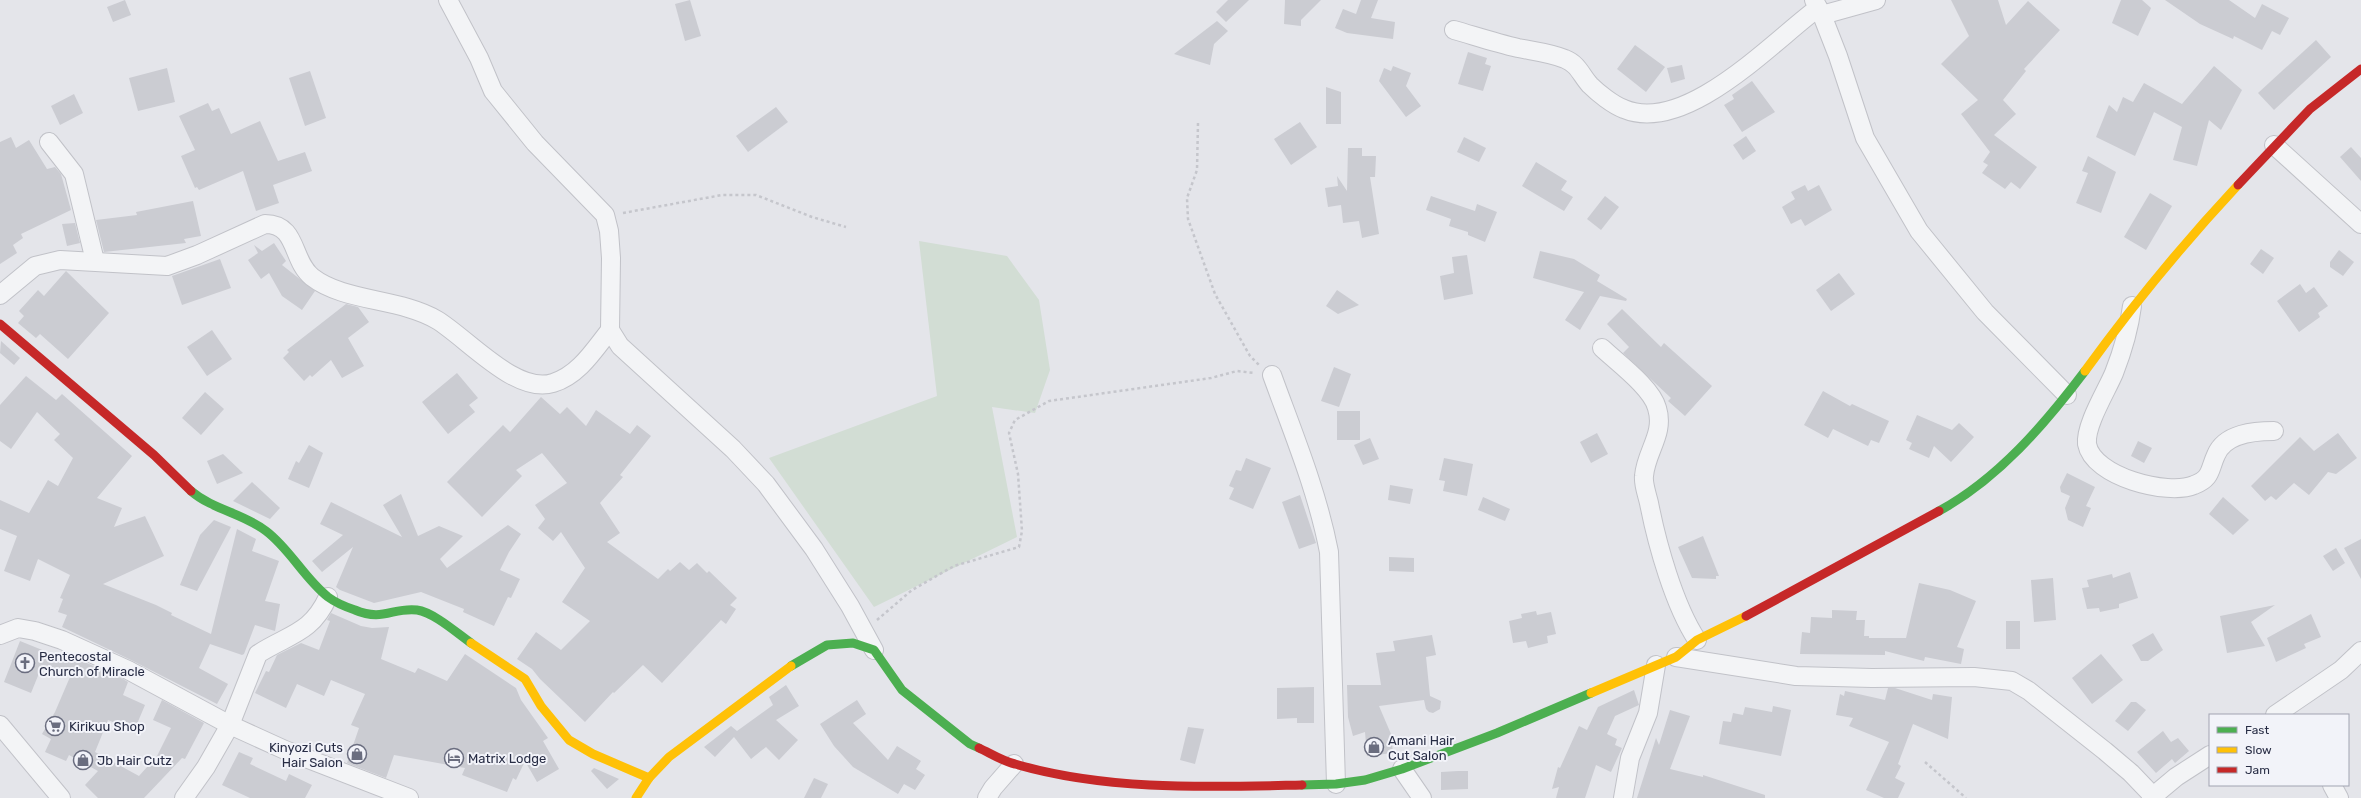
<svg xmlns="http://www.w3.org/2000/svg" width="2361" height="798" font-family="Rubik,sans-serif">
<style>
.green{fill:#d2ddd4}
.building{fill:#cbccd2}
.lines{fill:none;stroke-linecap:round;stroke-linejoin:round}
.street-casing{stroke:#c1c2c8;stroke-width:20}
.path{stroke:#c5c6cc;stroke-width:2.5;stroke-dasharray:3 3;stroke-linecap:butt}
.street{stroke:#f3f4f6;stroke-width:18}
.fast{stroke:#4caf50;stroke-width:9}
.slow{stroke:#ffc107;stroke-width:9}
.jam{stroke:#c62828;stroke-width:9}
.labels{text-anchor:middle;stroke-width:4;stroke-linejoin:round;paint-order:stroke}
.poi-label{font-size:13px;fill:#282d45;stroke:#f2f3f9;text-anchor:start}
</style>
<rect width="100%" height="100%" fill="#e4e5ea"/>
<!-- green -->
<polygon class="green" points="919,241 1007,256 1039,300 1050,370 1035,413 992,407 1017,537 874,607 769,458 937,396"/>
<!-- building -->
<g class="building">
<polygon points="125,0 131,15 113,22 107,7"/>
<polygon points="690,0 701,36 685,41 675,4"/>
<polygon points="1228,0 1249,0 1226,22 1216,12"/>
<polygon points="1285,0 1321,0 1301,20 1301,26 1284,24"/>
<polygon points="1361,0 1378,0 1371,18 1395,22 1393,39 1347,33 1335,28 1343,9 1356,14"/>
<polygon points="1951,0 1998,0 2006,25 2028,1 2060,30 2024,69 2026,71 2003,100 2016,114 1994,135 2037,167 2020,189 2011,182 2005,189 1982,173 1988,165 1983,162 1990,152 1961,114 1978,100 1941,64 1969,36"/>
<polygon points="2121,0 2142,0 2151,8 2138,36 2112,23"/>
<polygon points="2165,0 2229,0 2255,18 2262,4 2289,18 2280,35 2272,31 2262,50 2234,36 2233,39 2200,24"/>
<polygon points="1217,21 1228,31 1214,44 1210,65 1174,54"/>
<polygon points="2316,40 2331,57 2274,110 2258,93"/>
<polygon points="1635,45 1665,67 1646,92 1617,69"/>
<polygon points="1468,52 1487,58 1485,64 1491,66 1483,91 1458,84"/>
<polygon points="1682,65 1685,79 1671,83 1667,68"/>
<polygon points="1393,66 1411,73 1406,86 1421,106 1406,117 1379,81 1384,68 1391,71"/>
<polygon points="2214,66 2242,90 2221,130 2209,120 2197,166 2173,160 2182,127 2154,112 2135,156 2096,137 2109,105 2117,112 2123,97 2133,102 2144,83 2182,104"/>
<polygon points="167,68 175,102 138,111 129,78"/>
<polygon points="310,71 326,118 305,126 289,78"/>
<polygon points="1752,81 1775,112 1742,132 1724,105 1734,99 1732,95"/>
<polygon points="1326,87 1341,92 1341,124 1326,124"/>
<polygon points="74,94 83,113 60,125 51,106"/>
<polygon points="208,103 212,111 219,108 231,134 260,121 278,161 305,152 312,171 273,185 279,203 256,211 243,171 199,190 197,187 195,188 181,156 195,150 179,116"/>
<polygon points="776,107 788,122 748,152 736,136"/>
<polygon points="1300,122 1317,147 1291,165 1274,139"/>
<polygon points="1746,136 1756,151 1743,160 1733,145"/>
<polygon points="11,137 16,148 29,140 47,169 55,167 61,174 71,210 21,234 23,238 13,245 17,253 0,264 0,142"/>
<polygon points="1464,137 1486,148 1479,162 1457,152"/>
<polygon points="2351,147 2361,158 2361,181 2340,157"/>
<polygon points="1348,148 1362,148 1362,156 1376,156 1375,177 1370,177 1379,234 1362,238 1359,221 1343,223 1341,205 1328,207 1325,188 1338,186 1337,176 1347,191"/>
<polygon points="2088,156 2116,172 2101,213 2076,203 2088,173 2082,171"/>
<polygon points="1536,162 1567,181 1561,190 1573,197 1564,211 1522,186"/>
<polygon points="1805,185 1808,191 1819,185 1832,210 1805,226 1801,219 1791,224 1782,207 1795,199 1791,192"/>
<polygon points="2150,193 2172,206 2146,250 2124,237"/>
<polygon points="1431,196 1475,211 1477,204 1497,212 1485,242 1468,235 1468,232 1449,226 1451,219 1426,210"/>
<polygon points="1605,196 1619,207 1601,230 1587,219"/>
<polygon points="193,201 201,236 184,239 186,243 104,252 96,220 137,215 136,212"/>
<polygon points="75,223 80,243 67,246 62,224"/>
<polygon points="274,243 286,261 282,265 315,291 302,310 282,296 269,273 261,279 248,260 258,253 254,245 262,251"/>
<polygon points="2261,249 2274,258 2263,274 2250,264"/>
<polygon points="2339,250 2354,262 2343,276 2330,267 2330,262"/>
<polygon points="1540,251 1574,259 1600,275 1597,281 1627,299 1626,301 1600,296 1580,330 1565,320 1584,292 1533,278"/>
<polygon points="1467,255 1473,294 1444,300 1440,276 1454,273 1452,257"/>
<polygon points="220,259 231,288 182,305 172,276"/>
<polygon points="66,271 109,313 68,359 40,334 36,338 18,323 24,316 19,311 38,290 44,296"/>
<polygon points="1839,273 1855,294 1831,311 1816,290"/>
<polygon points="2300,284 2306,293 2314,287 2328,306 2318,313 2320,317 2299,332 2277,301"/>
<polygon points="1337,290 1359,305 1338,314 1326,306"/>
<polygon points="346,304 358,307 369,322 348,338 364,366 342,378 331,360 312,377 310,375 304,381 283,358 289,352 287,350"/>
<polygon points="1622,309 1661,347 1664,343 1712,386 1685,416 1668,401 1671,398 1623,353 1629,347 1607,324"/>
<polygon points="212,330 232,359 207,376 187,347"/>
<polygon points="1,341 20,358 14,365 0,353"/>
<polygon points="1334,367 1351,374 1339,407 1321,401"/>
<polygon points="457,373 478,398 469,405 475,412 448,434 422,402"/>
<polygon points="26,376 56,400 62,394 132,456 97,498 122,508 114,527 145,516 164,556 103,584 156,605 172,613 171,615 211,634 237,529 256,539 252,551 279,561 265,601 280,604 275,631 255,625 244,654 242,655 210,644 199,668 228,684 217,704 133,661 62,627 67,615 58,612 63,599 60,598 70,575 38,559 30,581 4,571 17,536 0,529 0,500 29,513 48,480 58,486 73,458 54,440 60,434 37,412 11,449 0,441 0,405"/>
<polygon points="1823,391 1850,406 1852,404 1889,421 1879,443 1871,440 1868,446 1833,429 1828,438 1804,425"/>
<polygon points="205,392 224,409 201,435 182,418"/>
<polygon points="541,397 560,414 567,407 586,426 596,410 630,434 637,425 651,436 620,475 623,477 600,503 620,533 607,542 658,579 668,569 670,571 680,562 689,570 697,563 707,573 709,571 737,598 730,605 736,609 726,624 721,620 662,683 643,665 614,693 613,692 585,722 540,679 532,669 517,659 536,632 561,650 590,621 562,602 585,568 561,532 553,541 538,528 545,519 535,505 567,483 542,453 516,470 522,476 482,517 447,482 503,425 510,432"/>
<rect x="1337" y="411" width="23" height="29"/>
<polygon points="1917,415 1952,430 1959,423 1974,437 1951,462 1934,446 1929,458 1909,449 1912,443 1906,440"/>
<polygon points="1597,433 1608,454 1591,463 1580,442"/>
<polygon points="2338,433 2357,458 2336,474 2328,472 2309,495 2294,483 2276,500 2271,496 2265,501 2251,486 2300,437 2314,451"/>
<polygon points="1370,438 1379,459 1363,465 1354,445"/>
<polygon points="2138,441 2152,448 2144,463 2131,456"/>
<polygon points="309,445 323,453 309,488 288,479 296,461 299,463"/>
<polygon points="223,454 243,473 217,484 207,461"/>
<polygon points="1246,458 1271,468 1253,509 1229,499 1234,488 1229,486 1236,470 1241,471"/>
<polygon points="1444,458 1473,464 1467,496 1443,491 1445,481 1439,480"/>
<polygon points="2067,473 2095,487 2086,506 2091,508 2083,527 2068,520 2065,508 2070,496 2061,492 2060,487"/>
<polygon points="252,482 280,508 270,519 233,501"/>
<polygon points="1390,485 1413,489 1410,504 1388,500"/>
<polygon points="401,494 418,536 439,526 463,536 440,559 447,568 508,525 521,534 509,552 500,570 520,579 511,598 508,597 494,626 463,612 464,609 421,592 374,603 340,590 336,587 353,547 322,572 312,561 343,535 320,524 331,502 402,537 383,505"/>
<polygon points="1300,495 1316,543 1299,549 1282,502"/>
<polygon points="1483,497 1510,509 1505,521 1478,510"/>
<polygon points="2223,497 2249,520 2233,535 2209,514"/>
<polygon points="214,520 231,527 197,591 180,585 200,535"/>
<polygon points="1703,536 1719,576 1716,576 1716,579 1692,578 1678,547"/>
<polygon points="2361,539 2361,579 2344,548"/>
<polygon points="2336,548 2345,563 2333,571 2323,556"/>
<polygon points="1389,557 1414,558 1414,572 1389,571"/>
<polygon points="2130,572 2138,598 2119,604 2119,608 2100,612 2099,608 2087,609 2082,588 2089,587 2087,580 2112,574 2113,578"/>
<polygon points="2053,578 2056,620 2034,622 2031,580"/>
<polygon points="1919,583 1950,590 1976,601 1957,647 1964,649 1961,664 1925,657 1924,661 1885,651 1885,655 1800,654 1802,632 1810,633 1811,617 1832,618 1832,610 1857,611 1856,620 1865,620 1864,636 1869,636 1869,638 1906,638"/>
<polygon points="2275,605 2251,622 2265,646 2227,653 2220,616"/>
<polygon points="1536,611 1537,615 1551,612 1556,634 1547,636 1548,643 1528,648 1526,641 1513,643 1509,621 1522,618 1521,614"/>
<polygon points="331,613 361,626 372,628 389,627 381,659 415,673 418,668 447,681 465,654 516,688 521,700 548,738 543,741 559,769 537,782 525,761 516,780 513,778 507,792 462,775 465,768 394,755 386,778 347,763 359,728 351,725 365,694 331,680 324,696 297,684 286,708 255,693 266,671 269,672 277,655 301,643 319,650 330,621 327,620"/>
<polygon points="2311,614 2321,637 2304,644 2306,648 2276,662 2267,638"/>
<rect x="2006" y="621" width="14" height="28"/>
<polygon points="2153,633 2163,650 2148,661 2141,661 2132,645"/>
<polygon points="1432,635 1436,655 1426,657 1430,696 1441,701 1440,709 1433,713 1429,712 1426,709 1424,700 1379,706 1391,734 1393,753 1367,756 1365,732 1353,736 1348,717 1347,685 1381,685 1376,653 1395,651 1393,641"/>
<polygon points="20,641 62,658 64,653 123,679 128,682 123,695 145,705 134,731 108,720 95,752 139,776 157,756 171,728 153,720 162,700 204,723 185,759 182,758 144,798 98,798 85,785 98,771 69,755 66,761 45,752 51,739 42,734 55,712 70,677 42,666 31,693 4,682"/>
<polygon points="2101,654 2123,680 2092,704 2072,678"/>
<polygon points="786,685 799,706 776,720 798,740 779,760 766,747 751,759 734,737 715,757 704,747 731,726 737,731 773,705 769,697"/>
<polygon points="1314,687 1314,723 1297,723 1297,718 1277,719 1277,688"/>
<polygon points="1888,688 1895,688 1932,700 1933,694 1952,697 1948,739 1913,724 1898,764 1901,766 1895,778 1905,783 1898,798 1884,798 1866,790 1889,742 1849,726 1853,718 1836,715 1840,694 1844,696 1845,691 1885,700"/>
<polygon points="1634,690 1639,705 1615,716 1607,734 1617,739 1615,745 1622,748 1611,772 1596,765 1585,798 1556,798 1559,787 1552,789 1558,767 1560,768 1579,726 1587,730 1598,707"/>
<polygon points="857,700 866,714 853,723 888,760 897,746 921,761 916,769 925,775 915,790 904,784 898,794 853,767 834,746 820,724"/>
<polygon points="2131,702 2136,702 2146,710 2128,731 2115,721"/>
<polygon points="1773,706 1791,710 1781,756 1719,744 1723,721 1731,722 1733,713 1743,715 1745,707 1772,712"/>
<polygon points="1670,710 1690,716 1670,769 1703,777 1703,775 1765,795 1765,798 1637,798 1656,738 1659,745"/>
<polygon points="1188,727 1204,729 1195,764 1180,760"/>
<polygon points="2163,731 2171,742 2178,738 2189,751 2175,763 2172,759 2156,773 2137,752"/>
<polygon points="239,752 253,758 250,764 286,781 289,774 312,785 305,798 250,798 222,785"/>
<polygon points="594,768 619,779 607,789 591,771"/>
<polygon points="1458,771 1468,771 1468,789 1441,790 1441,772"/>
<polygon points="814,778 828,784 821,798 804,798"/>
</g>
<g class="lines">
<defs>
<g id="street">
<polyline points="448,0 479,58 493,91 535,143 605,215 609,231 611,258 610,330 620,346 733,449 766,484 814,549 850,606 874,650"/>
<polyline points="1814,0 1822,15 1838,56 1865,138 1919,231 1985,312 2067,395"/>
<polyline points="1822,15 1876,0"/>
<path d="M1454,30C1475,36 1496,43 1518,48C1533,51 1551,53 1565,59C1578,64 1581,75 1590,85C1598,93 1613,105 1624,109C1686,135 1773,41 1818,8"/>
<polyline points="49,142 74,174 95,261"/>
<polyline points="2274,145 2361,224"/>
<path d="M0,295L35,266L60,260L167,266L197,255L265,224C298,224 291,260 312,277C344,302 400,298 437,320C467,338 516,395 553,383C579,375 594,350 610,330"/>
<path d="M2132,306C2129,330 2123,350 2114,373C2107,390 2085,425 2087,444C2093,477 2168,496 2194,485C2212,478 2209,470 2216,455C2225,433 2255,431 2274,431"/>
<path d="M1602,348C1618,363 1652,388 1657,408C1665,434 1646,451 1644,476C1643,484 1647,494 1649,503C1657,544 1674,605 1697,640"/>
<path d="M1272,375C1293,433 1317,490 1329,552L1336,784"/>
<polyline points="0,635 18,628 35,631 62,640 128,670 230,725 285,750 409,798"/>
<polyline points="1676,657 1796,676 1872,678 1974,677 2012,681 2029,691 2105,751 2131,773 2153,796"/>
<polyline points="2275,715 2341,670 2361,651"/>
<polyline points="0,725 61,798"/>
<polyline points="1402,769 1422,798"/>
<polyline points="2332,785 2339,798"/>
<path d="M184,798L206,767L230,725L258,654C289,634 311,634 328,597"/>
<polyline points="987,798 993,788 1014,764"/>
<polyline points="1623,798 1630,758 1648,713 1656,665"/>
<polyline points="2151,798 2176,777 2210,755"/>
</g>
</defs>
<!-- street casing -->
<use href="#street" class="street-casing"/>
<!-- path -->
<g class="path">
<polyline points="1198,123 1197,170 1187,198 1188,219 1215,294 1250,356 1259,365"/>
<polyline points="623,213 722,195 756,195 812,217 846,227"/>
<polyline points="877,620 912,590 954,566 1019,547 1022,531 1018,474 1009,433 1015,420 1049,401 1211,378 1237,371 1254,373"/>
<polyline points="1925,762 1966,798"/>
</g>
<!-- street -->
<use href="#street" class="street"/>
<!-- fast -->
<g class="fast">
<path d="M191,491C213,510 243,513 266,531C290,549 304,578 328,597C336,603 346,607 355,610C383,622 393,607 417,610C433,612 457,633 471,643"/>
<path d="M1939,511C1998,479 2045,424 2085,371"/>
<polyline points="791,666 827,645 853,643 874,650 902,690 970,744 979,748"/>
<polyline points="1302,785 1336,784 1365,780 1402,769 1497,733 1591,693"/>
</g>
<!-- slow -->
<g class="slow">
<path d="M2085,371C2132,306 2183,244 2238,185"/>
<polyline points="471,643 525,679 541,706 569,740 593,754 649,778"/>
<polyline points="1591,693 1676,657 1697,640 1746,616"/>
<polyline points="636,798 649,778 669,757 791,666"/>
</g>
<!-- jam -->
<g class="jam">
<polyline points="2238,185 2310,109 2361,69"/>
<polyline points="0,324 154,455 191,491"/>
<polyline points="1746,616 1939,511"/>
<path d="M979,748C990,753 1002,761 1015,764C1107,791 1208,787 1302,785"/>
</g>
</g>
<!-- icons -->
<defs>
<symbol id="church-ring" viewBox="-11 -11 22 22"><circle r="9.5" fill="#f2f3f9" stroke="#6a6d7f" stroke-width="1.5"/><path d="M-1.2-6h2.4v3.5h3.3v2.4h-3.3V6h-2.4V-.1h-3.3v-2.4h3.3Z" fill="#6a6d7f"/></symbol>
<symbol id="supermarket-ring" viewBox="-11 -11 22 22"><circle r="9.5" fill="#f2f3f9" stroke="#6a6d7f" stroke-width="1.5"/><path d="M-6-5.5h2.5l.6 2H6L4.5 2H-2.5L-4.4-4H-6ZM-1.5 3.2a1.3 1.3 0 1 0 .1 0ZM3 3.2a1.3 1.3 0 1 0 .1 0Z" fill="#6a6d7f"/></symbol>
<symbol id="shop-ring" viewBox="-11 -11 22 22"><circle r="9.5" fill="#f2f3f9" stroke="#6a6d7f" stroke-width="1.5"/><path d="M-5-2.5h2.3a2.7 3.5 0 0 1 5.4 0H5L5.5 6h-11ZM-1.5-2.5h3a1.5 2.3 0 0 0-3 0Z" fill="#6a6d7f"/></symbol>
<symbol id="hotel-ring" viewBox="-11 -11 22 22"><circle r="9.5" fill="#f2f3f9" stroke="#6a6d7f" stroke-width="1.5"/><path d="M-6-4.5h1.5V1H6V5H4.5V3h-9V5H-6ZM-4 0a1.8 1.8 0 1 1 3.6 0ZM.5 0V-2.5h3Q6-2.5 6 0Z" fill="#6a6d7f"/></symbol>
</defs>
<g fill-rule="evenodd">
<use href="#church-ring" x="14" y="652" width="22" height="22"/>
<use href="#supermarket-ring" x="44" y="715" width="22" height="22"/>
<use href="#shop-ring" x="1363" y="736" width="22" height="22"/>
<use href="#shop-ring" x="346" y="743" width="22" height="22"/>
<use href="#hotel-ring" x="443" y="747" width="22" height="22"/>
<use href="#shop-ring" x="72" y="749" width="22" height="22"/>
</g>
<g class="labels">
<!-- poi labels -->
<g class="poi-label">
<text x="39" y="661">Pentecostal<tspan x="39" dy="15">Church of Miracle</tspan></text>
<text x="69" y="731">Kirikuu Shop</text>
<text x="1388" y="745">Amani Hair<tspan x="1388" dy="15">Cut Salon</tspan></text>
<text x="343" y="752" text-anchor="end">Kinyozi Cuts<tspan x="343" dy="15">Hair Salon</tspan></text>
<text x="468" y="763">Matrix Lodge</text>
<text x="97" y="765">Jb Hair Cutz</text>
</g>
</g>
<!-- legend -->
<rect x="2209" y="714" width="140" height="72" fill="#f2f3f9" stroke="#a1a4b1"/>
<rect x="2217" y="727" width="20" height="6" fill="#4caf50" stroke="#a1a4b1"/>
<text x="2245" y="734" font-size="12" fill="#282d45">Fast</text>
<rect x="2217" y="747" width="20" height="6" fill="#ffc107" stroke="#a1a4b1"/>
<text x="2245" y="754" font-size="12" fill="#282d45">Slow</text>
<rect x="2217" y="767" width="20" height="6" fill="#c62828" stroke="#a1a4b1"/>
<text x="2245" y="774" font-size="12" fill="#282d45">Jam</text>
</svg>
